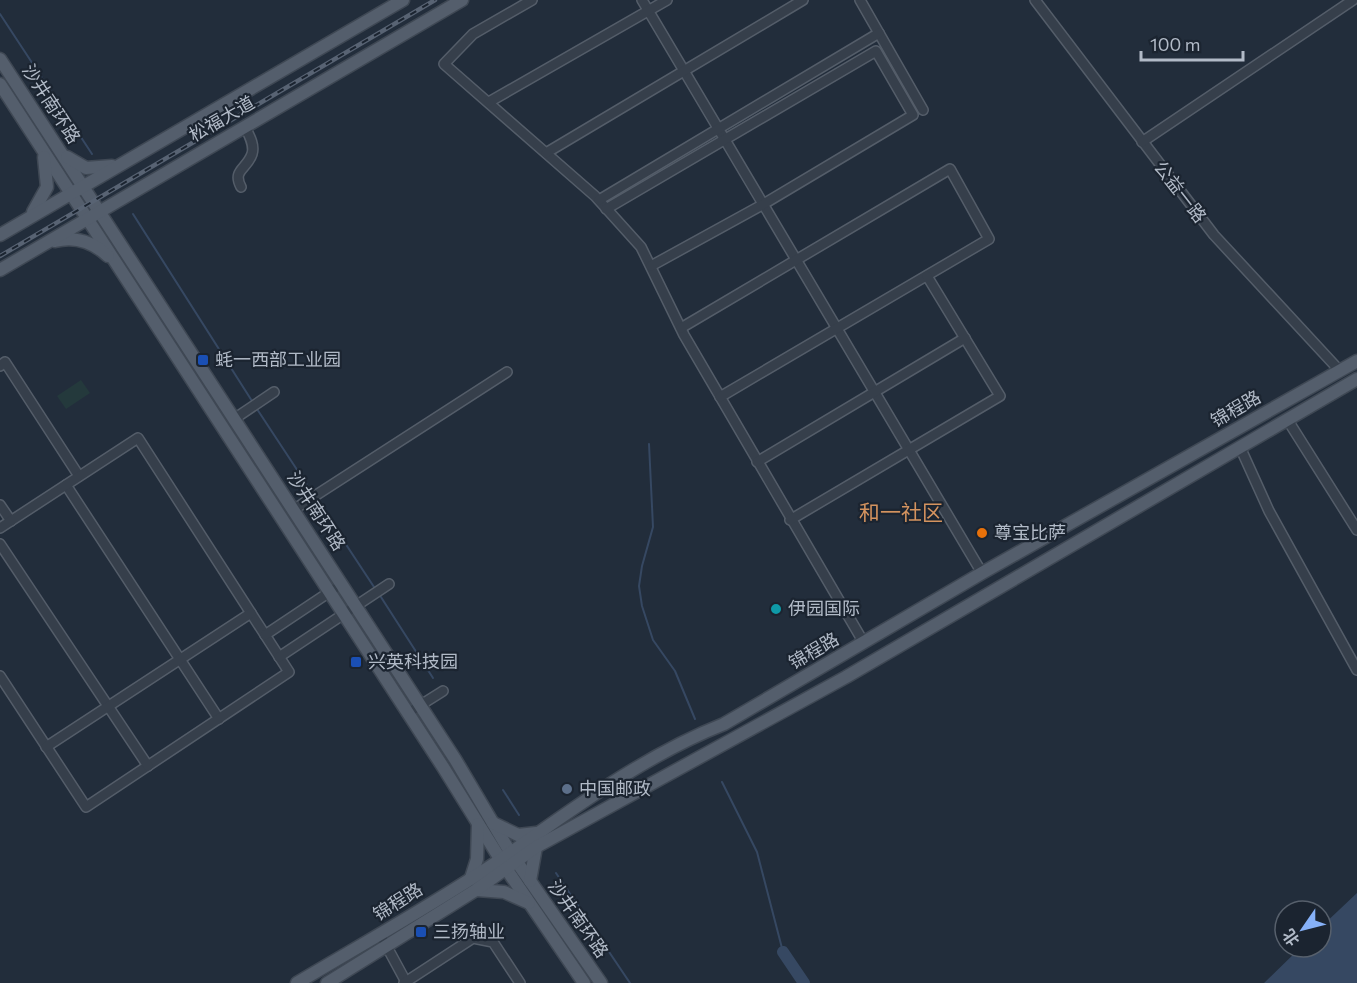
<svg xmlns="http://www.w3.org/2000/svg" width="1357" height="983" font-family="Commissioner,'Noto Sans SC',sans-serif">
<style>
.green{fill:#24393c}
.water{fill:#364862}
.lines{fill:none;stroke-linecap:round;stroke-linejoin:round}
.stream{stroke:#364862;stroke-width:2}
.river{stroke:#364862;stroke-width:12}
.minor-casing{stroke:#545d69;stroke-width:12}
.major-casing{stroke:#3f4854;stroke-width:15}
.minor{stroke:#363f4b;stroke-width:9}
.major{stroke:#545e6c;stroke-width:12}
.rail-casing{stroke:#586373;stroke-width:4.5}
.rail{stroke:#1b2430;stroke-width:2;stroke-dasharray:7;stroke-linecap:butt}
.transit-dot{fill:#1a4fb4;stroke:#1b2430;stroke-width:2}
.food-dot{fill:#e8710a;stroke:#1b2430;stroke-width:2}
.culture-dot{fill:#0f9aa8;stroke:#1b2430;stroke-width:2}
.service-dot{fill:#5c6f8a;stroke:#1b2430;stroke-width:2}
.labels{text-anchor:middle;stroke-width:4.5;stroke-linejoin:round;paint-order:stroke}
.street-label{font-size:18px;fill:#b1bac7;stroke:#1b2430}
.poi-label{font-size:18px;fill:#b1bac7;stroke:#1b2430;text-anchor:start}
.quarter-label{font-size:21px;fill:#d4935f;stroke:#1b2430}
</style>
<rect width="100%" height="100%" fill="#222d3b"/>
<!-- green -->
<polygon class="green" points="81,380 90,393 66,409 57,396"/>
<!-- water -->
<polygon class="water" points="1357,893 1357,983 1264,983 1301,947 1321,947 1321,927"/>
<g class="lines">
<!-- stream -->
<g class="stream">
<polyline points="0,14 92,154"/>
<polyline points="133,214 252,401"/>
<polyline points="255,406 313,494"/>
<polyline points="649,444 653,527 642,566 639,586 642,606 653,640 675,671 695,719"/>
<polyline points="316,499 376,590"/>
<polyline points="379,594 433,678"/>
<polyline points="722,782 757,852 783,952"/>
<polyline points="503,790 519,815"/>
<polyline points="556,873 630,983"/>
</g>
<!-- river -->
<polyline class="river" points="783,952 804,983"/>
<defs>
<g id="minor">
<polyline points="532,0 473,34 444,64 595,196 641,247 684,335 864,643"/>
<polyline points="642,0 982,573"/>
<polyline points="860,0 923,110"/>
<polyline points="1035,0 1214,235 1340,371"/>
<polyline points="489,102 667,0"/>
<polyline points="1142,142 1353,0"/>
<polyline points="546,153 803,0"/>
<path d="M241,187C232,170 247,169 252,154C255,145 249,135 245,127"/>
<polyline points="599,200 879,33"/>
<polyline points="606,209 876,51 913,115 762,205 651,266"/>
<polyline points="681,328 950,169 989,239 720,397"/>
<polyline points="0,366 5,362 79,476"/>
<polyline points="234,419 274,392"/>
<polyline points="1287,419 1357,530"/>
<polyline points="1240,447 1269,511 1357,670"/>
<polyline points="757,462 965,338"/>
<polyline points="66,485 219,719"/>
<polyline points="0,505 11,521"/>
<polyline points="293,510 507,372"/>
<polyline points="790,520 1000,396 927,276"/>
<polyline points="0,528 138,438 289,672 86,807 0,676"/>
<polyline points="0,544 148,766"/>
<polyline points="265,635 334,589"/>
<polyline points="279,657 389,584"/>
<polyline points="408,713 443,691"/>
<polyline points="46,747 251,613"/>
<polyline points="380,934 406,982"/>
<polyline points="404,983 473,938 493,942 520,983"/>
</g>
<g id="major">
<polyline points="0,59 455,759 510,852 601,983"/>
<polyline points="0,84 443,767 507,870 584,983"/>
<polyline points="67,157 86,168 112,166"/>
<polyline points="33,212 47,187 44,157"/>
<polyline points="0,235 403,0"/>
<path d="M55,241C75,236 93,242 108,256"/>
<polyline points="0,270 462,0"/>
<polyline points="493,823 518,835 536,833"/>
<polyline points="471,878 477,859 478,824"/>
<polyline points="530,881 536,847"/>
<polyline points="477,890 504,892 529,903"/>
<path d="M297,983C366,942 436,903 503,858C573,809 643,756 724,724L982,573L1357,361"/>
<polyline points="327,983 476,890 536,847 846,677 1357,379"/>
</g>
</defs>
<!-- minor casing -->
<use href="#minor" class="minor-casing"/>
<!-- major casing -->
<use href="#major" class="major-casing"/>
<!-- minor -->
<use href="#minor" class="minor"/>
<!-- major -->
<use href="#major" class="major"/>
<defs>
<polyline id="rail" points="0,256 435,0"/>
</defs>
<!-- rail casing -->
<use href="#rail" class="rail-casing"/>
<!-- rail -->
<use href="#rail" class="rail"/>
</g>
<!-- markers -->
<g class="transit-dot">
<rect x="197" y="354" width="12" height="12" rx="3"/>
<rect x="350" y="656" width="12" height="12" rx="3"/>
<rect x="415" y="926" width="12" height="12" rx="3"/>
</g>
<circle class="food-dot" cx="982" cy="533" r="6"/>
<circle class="culture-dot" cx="776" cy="609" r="6"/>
<circle class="service-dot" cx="567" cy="789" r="6"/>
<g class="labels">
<!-- street labels -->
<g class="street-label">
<text transform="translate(51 104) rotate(57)" y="6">沙井南环路</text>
<text transform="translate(222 119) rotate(-30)" y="6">松福大道</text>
<text transform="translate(1180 192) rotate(52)" y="6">公益一路</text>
<text transform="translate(1236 409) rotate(-30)" y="6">锦程路</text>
<text transform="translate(316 511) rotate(57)" y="6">沙井南环路</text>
<text transform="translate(814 651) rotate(-30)" y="6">锦程路</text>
<text transform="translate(398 902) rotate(-32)" y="6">锦程路</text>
<text transform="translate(578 919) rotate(55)" y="6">沙井南环路</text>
</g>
<!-- poi labels -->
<g class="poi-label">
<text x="215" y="366">蚝一西部工业园</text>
<text x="994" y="539">尊宝比萨</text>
<text x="788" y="615">伊园国际</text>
<text x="368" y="668">兴英科技园</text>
<text x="579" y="795">中国邮政</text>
<text x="433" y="938">三扬轴业</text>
</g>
<!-- quarter labels -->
<g class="quarter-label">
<text x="901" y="520">和一社区</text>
</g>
</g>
<!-- north arrow -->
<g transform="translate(1303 929) rotate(235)"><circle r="28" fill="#1b2430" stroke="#57606c" stroke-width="1.5"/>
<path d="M0-4.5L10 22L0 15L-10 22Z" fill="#86b1f8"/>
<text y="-9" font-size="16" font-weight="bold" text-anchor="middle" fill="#b1bac7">北</text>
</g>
<!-- scale -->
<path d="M1141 51v9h102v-9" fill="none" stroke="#b1bac7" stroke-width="3"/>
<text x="1150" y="51" font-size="18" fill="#b1bac7" stroke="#1b2430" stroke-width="4.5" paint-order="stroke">100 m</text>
</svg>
